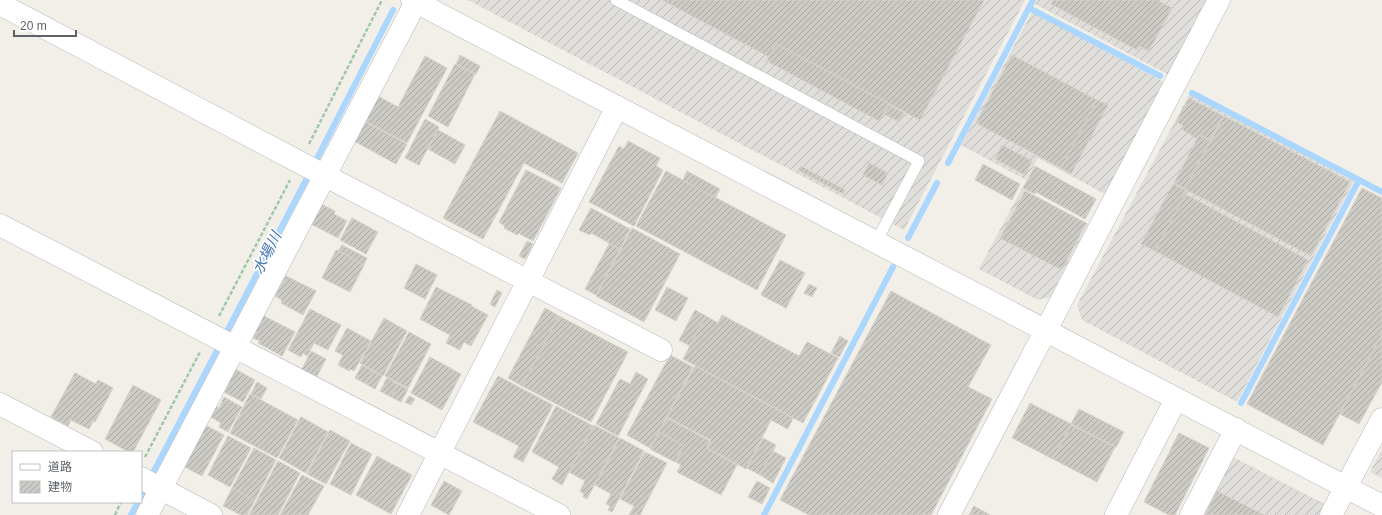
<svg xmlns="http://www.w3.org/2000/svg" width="1382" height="515" font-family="Arial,'Noto Sans JP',sans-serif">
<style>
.industrial{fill:url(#industrial-furrows)}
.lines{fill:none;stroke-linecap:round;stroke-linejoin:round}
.stream{stroke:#abd7fe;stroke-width:6}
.building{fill:url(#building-hatch);stroke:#d6d1c6}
.service-casing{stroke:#b5b8bc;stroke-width:12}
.minor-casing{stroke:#b5b8bc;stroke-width:23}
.tertiary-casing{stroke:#b5b8bc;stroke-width:23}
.path{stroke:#9fc8ac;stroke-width:2.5;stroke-dasharray:4 2;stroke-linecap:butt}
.service{stroke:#fff;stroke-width:11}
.minor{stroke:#fff;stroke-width:22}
.tertiary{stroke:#fff;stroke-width:22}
.labels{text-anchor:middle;stroke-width:3;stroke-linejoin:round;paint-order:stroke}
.water-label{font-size:15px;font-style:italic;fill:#4677b1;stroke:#fff}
</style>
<defs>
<pattern id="industrial-furrows" width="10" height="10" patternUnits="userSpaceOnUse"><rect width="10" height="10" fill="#e0deda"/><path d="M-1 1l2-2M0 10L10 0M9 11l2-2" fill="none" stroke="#b9b8b5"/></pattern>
<pattern id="building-hatch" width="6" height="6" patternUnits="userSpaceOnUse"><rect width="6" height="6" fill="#cccac5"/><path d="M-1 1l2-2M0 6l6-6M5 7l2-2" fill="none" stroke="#a9a8a4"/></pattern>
</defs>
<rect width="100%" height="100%" fill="#f1efe8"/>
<!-- industrial -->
<g class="industrial">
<polygon points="468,0 1025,0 904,230"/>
<polygon points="1037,0 1209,0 1169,75 1035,4"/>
<polygon points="1032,12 1164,82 1105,194 1038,158 1026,180 961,145"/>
<polygon points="1190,93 1354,181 1237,402 1082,320 1077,305"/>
<polygon points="1022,188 1088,224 1050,297 1038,300 979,269"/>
<polygon points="1382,449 1382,478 1370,472"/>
<polygon points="1229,455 1325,504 1319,515 1198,515"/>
</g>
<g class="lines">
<!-- stream -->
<g class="stream">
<polyline points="1029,8 1160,76"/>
<polyline points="1192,93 1382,192"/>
<polyline points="948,163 1033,0"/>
<polyline points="908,238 937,183"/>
<polyline points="1241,403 1359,180"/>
<polyline points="141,496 306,180 393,10"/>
<polyline points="131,515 138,502"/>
<polyline points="764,515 893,267"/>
</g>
</g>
<!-- building -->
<g class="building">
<polygon points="662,0 984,0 920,120 776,44 769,57"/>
<polygon points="1053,0 1157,0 1172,8 1149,51 1139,46 1137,50 1051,4"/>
<polygon points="776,44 889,104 879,121 767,61"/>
<polygon points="460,55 480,66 476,74 456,64"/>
<polygon points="1012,55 1097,100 1061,168 976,123"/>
<polygon points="425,56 447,68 407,143 365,121 376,95 398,107"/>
<polygon points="455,64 475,74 448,127 428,116"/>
<polygon points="1189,98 1223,116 1210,140 1199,134 1196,138 1181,129 1183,125 1176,122"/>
<polygon points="1097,100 1108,105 1071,174 1061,168"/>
<polygon points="889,105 904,113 899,122 884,114"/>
<polygon points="500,111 578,153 562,183 524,163 483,239 443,218"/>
<polygon points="1224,116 1350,182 1311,256 1185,189"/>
<polygon points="425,119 439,127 419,165 405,158"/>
<polygon points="365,122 407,144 396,164 354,141"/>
<polygon points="438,130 465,145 455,164 428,149"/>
<polygon points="1199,135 1210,141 1185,189 1174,183"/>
<polygon points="628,141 660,158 656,166 663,170 634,226 589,202 619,146 624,149"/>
<polygon points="1002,145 1032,161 1025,175 995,159"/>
<polygon points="869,163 888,173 882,185 863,175"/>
<polygon points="983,164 1020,184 1012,200 975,180"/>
<polygon points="801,166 845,190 843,194 798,170"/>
<polygon points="1035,166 1096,199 1085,219 1036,192 1035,194 1023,188"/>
<polygon points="526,170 561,188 533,241 518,233 517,235 504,228 505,226 499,222"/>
<polygon points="666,171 786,235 757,290 636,226"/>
<polygon points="687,171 720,189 715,198 683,180"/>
<polygon points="1173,184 1187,191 1155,251 1141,244"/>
<polygon points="1362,188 1382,198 1382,334 1323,445 1247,404"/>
<polygon points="1025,191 1086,223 1063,267 1058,268 1000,238"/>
<polygon points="1185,194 1308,260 1278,317 1155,251"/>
<polygon points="321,204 335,211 334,214 347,221 338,238 311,224"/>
<polygon points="591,208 630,229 620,249 591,233 590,235 579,230"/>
<polygon points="352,218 378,232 366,254 340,240"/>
<polygon points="632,228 680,254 644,322 596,296"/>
<polygon points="527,241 533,244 525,259 519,256"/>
<polygon points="609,244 620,249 596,295 585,289"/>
<polygon points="342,245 367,258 364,265 338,251"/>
<polygon points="336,250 364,265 350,292 322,278"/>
<polygon points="780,260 805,273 786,308 761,295"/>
<polygon points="416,264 437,275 425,299 404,288"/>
<polygon points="286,276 316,291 303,315 281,303 282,300 275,296"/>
<polygon points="809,284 817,288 812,297 804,293"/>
<polygon points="436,287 472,305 471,306 488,315 471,346 464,342 460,350 446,343 450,335 420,319"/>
<polygon points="667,287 688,298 676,321 655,310"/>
<polygon points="497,290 502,293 495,307 490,304"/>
<polygon points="891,291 991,345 968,387 992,399 931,515 809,515 780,500"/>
<polygon points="545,308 559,316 522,386 508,378"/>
<polygon points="310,309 341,325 328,350 314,343 307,356 303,353 301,357 288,350"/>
<polygon points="695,310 706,316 690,346 679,340"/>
<polygon points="262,315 295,332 282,356 258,343 260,341 253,338 257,331 254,330"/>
<polygon points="722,315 799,356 807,342 838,358 803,423 683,359 706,316 718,323"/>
<polygon points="559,316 628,352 591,422 522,386"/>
<polygon points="384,318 407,331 383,376 360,363"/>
<polygon points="347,328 371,341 354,371 350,369 349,371 338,365 343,355 335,351"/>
<polygon points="409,332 431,344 408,388 385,376"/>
<polygon points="1382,334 1382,382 1359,424 1340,414"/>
<polygon points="840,336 848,341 839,357 831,353"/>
<polygon points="311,351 326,359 317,376 302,369"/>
<polygon points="670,355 693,367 650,448 627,435"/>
<polygon points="430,357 461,374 442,410 411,393"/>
<polygon points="362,365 373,371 366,384 355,378"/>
<polygon points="695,366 793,418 788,429 771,420 746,469 707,448 711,440 667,417"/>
<polygon points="235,369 255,380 243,402 222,391"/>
<polygon points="373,371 382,376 375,389 366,384"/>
<polygon points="636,372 648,379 618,436 596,424 620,379 630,384"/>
<polygon points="75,373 96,384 98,380 113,388 95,422 93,421 89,429 71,420 68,426 51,417"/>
<polygon points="498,376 553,405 523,462 513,457 519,446 473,422"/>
<polygon points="387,378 398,384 391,397 380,391"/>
<polygon points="257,382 267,388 261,399 251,394"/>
<polygon points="398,384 408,389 401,402 391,397"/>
<polygon points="133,385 161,400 133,452 129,452 105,439"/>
<polygon points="250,394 298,420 277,458 230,433"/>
<polygon points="409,396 415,399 411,405 405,402"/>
<polygon points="224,397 242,407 228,432 219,427 221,423 209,416 215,406 219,408"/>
<polygon points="1030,403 1071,424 1053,459 1012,438"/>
<polygon points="556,406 593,426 562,485 552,479 559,467 532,452"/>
<polygon points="1079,409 1124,432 1116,447 1071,424"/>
<polygon points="301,417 328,432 306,473 279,458"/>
<polygon points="667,418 710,441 706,448 737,465 721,495 677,472 681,465 676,462 684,446 659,432"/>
<polygon points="205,425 224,435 202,476 183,466"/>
<polygon points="594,425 619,438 587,499 583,497 584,494 580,491 585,481 569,472"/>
<polygon points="1071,425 1115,447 1097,482 1053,459"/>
<polygon points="330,430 350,441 326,484 307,474"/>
<polygon points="659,432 684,446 675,462 650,449"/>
<polygon points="1179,433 1209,448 1175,515 1169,515 1144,502"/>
<polygon points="228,436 251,448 230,487 208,475"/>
<polygon points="620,438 644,451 612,512 608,510 610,506 606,504 611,494 595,485"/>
<polygon points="763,438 776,445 760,475 747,468"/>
<polygon points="351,443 372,454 351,495 330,484"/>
<polygon points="254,448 276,460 255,500 232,488"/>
<polygon points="773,451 786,458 773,483 760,475"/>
<polygon points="645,452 667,463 640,515 629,515 634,506 620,499"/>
<polygon points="377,456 412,475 391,514 356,495"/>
<polygon points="278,461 300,473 278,515 249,515"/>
<polygon points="302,475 324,486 308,515 280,515"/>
<polygon points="444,481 462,491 449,515 431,505"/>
<polygon points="757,481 770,488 762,504 748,497"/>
<polygon points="232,488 255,500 247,515 241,515 223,506"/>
<polygon points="1217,491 1264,515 1205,515"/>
<polygon points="974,506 990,515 969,515"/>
</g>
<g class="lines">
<defs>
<polyline id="service" points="616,0 919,161 876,242"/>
<g id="minor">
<polyline points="0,4 318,172 661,350"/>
<polyline points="0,225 559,515"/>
<polyline points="0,404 92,452"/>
<polyline points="141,478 211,515"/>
<polyline points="147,515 417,0"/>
<polyline points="408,515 617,107"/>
<polyline points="949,515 1219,0"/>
<polyline points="1116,515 1176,399"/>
<polyline points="1191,515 1236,429"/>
<polyline points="1331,515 1382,419"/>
</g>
<polyline id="tertiary" points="412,0 1382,506"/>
</defs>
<!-- service casing -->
<use href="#service" class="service-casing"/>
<!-- minor casing -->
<use href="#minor" class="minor-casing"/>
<!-- tertiary casing -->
<use href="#tertiary" class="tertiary-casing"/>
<!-- path -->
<g class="path">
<polyline points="309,144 382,0"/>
<polyline points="219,316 290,180"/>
<polyline points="145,457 200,352"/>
<polyline points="115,515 121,502"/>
</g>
<!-- service -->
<use href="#service" class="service"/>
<!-- minor -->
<use href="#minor" class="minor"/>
<!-- tertiary -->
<use href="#tertiary" class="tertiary"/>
</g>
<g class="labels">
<!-- water labels -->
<g class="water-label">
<text transform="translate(267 253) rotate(-63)" y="5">水場川</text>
</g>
</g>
<!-- legend -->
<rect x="12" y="451" width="130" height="52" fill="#ffffff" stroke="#bfc1c3"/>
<rect x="20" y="464" width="20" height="6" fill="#ffffff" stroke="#bfc1c3"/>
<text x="48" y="471" font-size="12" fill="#5f6368">道路</text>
<rect x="20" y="481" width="20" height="12" fill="url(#building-hatch)" stroke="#bfc1c3"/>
<text x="48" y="491" font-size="12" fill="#5f6368">建物</text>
<!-- scale -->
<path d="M14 30v6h62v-6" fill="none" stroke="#5f6368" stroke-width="2"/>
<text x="20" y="30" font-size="12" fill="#5f6368" stroke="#ffffff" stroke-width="3" paint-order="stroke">20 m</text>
</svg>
